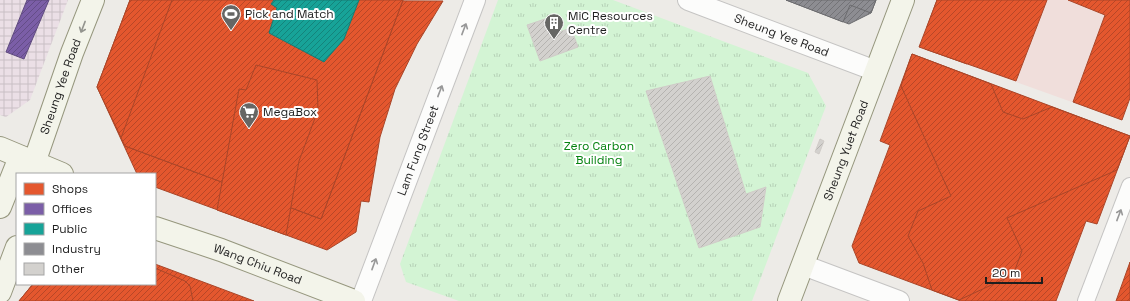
<svg xmlns="http://www.w3.org/2000/svg" width="1130" height="301" font-family="'Space Grotesk',sans-serif">
<style>
.commercial{fill:#f0dedb}
.industrial{fill:url(#industrial-grid)}
.park{fill:url(#park-tufts)}
.shops{fill:url(#shops-hatch);stroke:#a94629}
.offices{fill:url(#offices-hatch);stroke:#5f4b7e}
.public{fill:url(#public-hatch);stroke:#197b73}
.industry{fill:url(#industry-hatch);stroke:#6c6c6f}
.building{fill:url(#building-hatch);stroke:#d0ccc8}
.lines{fill:none;stroke-linecap:round;stroke-linejoin:round}
.minor-casing{stroke:#c5c4c3;stroke-width:18}
.tertiary-casing{stroke:#c5c4c3;stroke-width:22}
.secondary-casing{stroke:#96977e;stroke-width:24}
.minor{stroke:#fcfcfb;stroke-width:16}
.tertiary{stroke:#fcfcfb;stroke-width:20}
.secondary{stroke:#f3f4ea;stroke-width:22}
.oneway{stroke:#93948e}
.oneway2{stroke:#989898}
.labels{text-anchor:middle;stroke-width:4;stroke-linejoin:round;paint-order:stroke}
.poi-label{font-size:12px;fill:#1e1e1e;stroke:#fff;text-anchor:start}
.street-label{font-size:12px;fill:#1e1e1e;stroke:#fff}
.park-label{font-size:12px;fill:#068311;stroke:#fff}
</style>
<defs>
<pattern id="industrial-grid" width="8" height="8" patternUnits="userSpaceOnUse"><rect width="8" height="8" fill="#ebdfe6"/><path d="M0 4h8M4 0v8" fill="none" stroke="#c9bfc5"/></pattern>
<pattern id="park-tufts" width="24" height="20" patternUnits="userSpaceOnUse"><rect width="24" height="20" fill="#d3f4d4"/><path d="M3 7l-1-3M5 7V3M7 7l1-3M15 17l-1-3M17 17v-4M19 17l1-3" fill="none" stroke="#b5d1b6"/></pattern>
<pattern id="shops-hatch" width="6" height="6" patternUnits="userSpaceOnUse"><rect width="6" height="6" fill="#e4572e"/><path d="M-1 1l2-2M0 6l6-6M5 7l2-2" fill="none" stroke="#b84727"/></pattern>
<pattern id="offices-hatch" width="6" height="6" patternUnits="userSpaceOnUse"><rect width="6" height="6" fill="#7b5ea7"/><path d="M-1 1l2-2M0 6l6-6M5 7l2-2" fill="none" stroke="#644d87"/></pattern>
<pattern id="public-hatch" width="6" height="6" patternUnits="userSpaceOnUse"><rect width="6" height="6" fill="#17a398"/><path d="M-1 1l2-2M0 6l6-6M5 7l2-2" fill="none" stroke="#14847b"/></pattern>
<pattern id="industry-hatch" width="6" height="6" patternUnits="userSpaceOnUse"><rect width="6" height="6" fill="#8d8d92"/><path d="M-1 1l2-2M0 6l6-6M5 7l2-2" fill="none" stroke="#737377"/></pattern>
<pattern id="building-hatch" width="6" height="6" patternUnits="userSpaceOnUse"><rect width="6" height="6" fill="#d3d1ce"/><path d="M-1 1l2-2M0 6l6-6M5 7l2-2" fill="none" stroke="#b5b3b0"/></pattern>
</defs>
<rect width="100%" height="100%" fill="#edebe7"/>
<!-- commercial -->
<polygon class="commercial" points="937,0 1130,0 1130,98 1122,120 919,47"/>
<!-- industrial -->
<polygon class="industrial" points="0,0 68,0 30,100 6,117 0,115"/>
<!-- park -->
<polygon class="park" points="498,0 613,0 808,73 826,106 752,301 459,301 406,282 400,264"/>
<!-- shops -->
<g class="shops">
<polygon points="130,0 443,1 417,44 395,89 380,137 369,202 361,201 356,232 327,250 155,187 155,174 137,174 97,87"/>
<polygon points="130,0 403,0 321,219 125,146 97,87"/>
<polygon points="172,0 403,0 321,219 125,146 121,138"/>
<polygon points="937,0 996,0 994,4 990,2 967,64 925,49 933,29 927,27"/>
<polygon points="937,0 1047,0 1016,81 919,47"/>
<polygon points="1068,0 1130,0 1130,98 1122,120 1073,102 1105,15"/>
<polygon points="912,54 1130,136 1097,224 1086,221 1056,301 961,301 859,263 852,246 890,145 880,141"/>
<polygon points="912,54 991,84 1003,112 1023,119 1052,107 1130,136 1117,170 1007,218 1022,251 1013,275 959,300 932,290 923,263 908,236 918,211 951,196 901,86"/>
<polygon points="256,65 317,80 318,110 299,161 286,235 217,210 239,89 246,90"/>
<polygon points="1130,262 1130,301 1116,301"/>
<polygon points="155,264 254,301 19,301 33,284 155,284"/>
<polygon points="155,268 185,281 190,286 193,301 19,301 33,284 155,284"/>
</g>
<!-- offices -->
<polygon class="offices" points="27,0 49,0 24,59 6,52"/>
<!-- public -->
<polygon class="public" points="274,0 359,0 344,39 324,62 269,33 277,8 271,4"/>
<!-- industry -->
<g class="industry">
<polygon points="786,0 876,0 871,13 849,24"/>
<polygon points="786,0 876,0 871,13 850,5 843,22"/>
</g>
<!-- building -->
<g class="building">
<polygon points="554,16 559,32 571,28 578,47 540,61 527,25"/>
<polygon points="710,76 746,194 766,187 760,227 699,248 646,91"/>
<polygon points="820,139 824,141 819,154 815,152"/>
</g>
<g class="lines">
<defs>
<polyline id="minor" points="1086,301 1130,186"/>
<g id="tertiary">
<path id="s1" d="M688,0L876,71"/>
<polyline points="803,265 899,301"/>
<path id="s2" d="M361,301L475,0"/>
</g>
<g id="secondary">
<polyline points="0,148 62,174"/>
<path id="s3" d="M35,174L34,163L72,53L93,0"/>
<polyline points="0,207 20,157"/>
<path id="s4" d="M155,228L221,250L354,301"/>
<polyline points="0,292 17,247"/>
<path id="s5" d="M789,301L903,0"/>
</g>
</defs>
<!-- minor casing -->
<use href="#minor" class="minor-casing"/>
<!-- tertiary casing -->
<use href="#tertiary" class="tertiary-casing"/>
<!-- secondary casing -->
<use href="#secondary" class="secondary-casing"/>
<!-- minor -->
<use href="#minor" class="minor"/>
<!-- tertiary -->
<use href="#tertiary" class="tertiary"/>
<!-- secondary -->
<use href="#secondary" class="secondary"/>
</g>
<!-- one-way arrows -->
<defs><path id="oneway-shaft" d="M-6 0H5M1.5-3L5.5 0L1.5 3" fill="none" stroke-width="1.6" stroke-linecap="round" stroke-linejoin="round"/></defs>
<use class="oneway" href="#oneway-shaft" transform="translate(83 27) rotate(111)"/>
<g class="oneway2">
<use href="#oneway-shaft" transform="translate(464 29) rotate(-69)"/>
<use href="#oneway-shaft" transform="translate(440 91) rotate(-69)"/>
<use href="#oneway-shaft" transform="translate(1119 215) rotate(-69)"/>
<use href="#oneway-shaft" transform="translate(374 264) rotate(-70)"/>
</g>
<!-- icons -->
<defs>
<symbol id="stadium-pin" viewBox="-11 -11 22 30"><path d="M0 17L-7.5 6A9.5 9.5 0 1 1 7.5 6Z" fill="#666664" stroke="#fff"/><path d="M0-5a6.5 5 0 1 0 0 10a6.5 5 0 1 0 0-10ZM-3.5-1.8h7v3.6h-7Z" fill="#fff"/></symbol>
<symbol id="building-pin" viewBox="-11 -11 22 30"><path d="M0 17L-7.5 6A9.5 9.5 0 1 1 7.5 6Z" fill="#666664" stroke="#fff"/><path d="M-4-6H4V6H1V3H-1V6H-4ZM-2.5-4.3h1.7v1.8h-1.7ZM.8-4.3h1.7v1.8H.8ZM-2.5-1h1.7V.8h-1.7ZM.8-1h1.7V.8H.8Z" fill="#fff"/></symbol>
<symbol id="supermarket-pin" viewBox="-11 -11 22 30"><path d="M0 17L-7.5 6A9.5 9.5 0 1 1 7.5 6Z" fill="#666664" stroke="#fff"/><path d="M-6-5.5h2.5l.6 2H6L4.5 2H-2.5L-4.4-4H-6ZM-1.5 3.2a1.3 1.3 0 1 0 .1 0ZM3 3.2a1.3 1.3 0 1 0 .1 0Z" fill="#fff"/></symbol>
</defs>
<g fill-rule="evenodd">
<use href="#stadium-pin" x="220" y="3" width="22" height="30"/>
<use href="#building-pin" x="543" y="12" width="22" height="30"/>
<use href="#supermarket-pin" x="238" y="101" width="22" height="30"/>
</g>
<g class="labels">
<!-- poi labels -->
<g class="poi-label">
<text x="245" y="18">Pick and Match</text>
<text x="568" y="20">MiC Resources<tspan x="568" dy="14">Centre</tspan></text>
<text x="263" y="116">MegaBox</text>
</g>
<!-- street labels -->
<g class="street-label">
<text dy="4" stroke="none"><textPath href="#s1" startOffset="100">Sheung Yee Road</textPath></text>
<text dy="4" stroke="none"><textPath href="#s3" startOffset="92">Sheung Yee Road</textPath></text>
<text dy="4" stroke="none"><textPath href="#s5" startOffset="161">Sheung Yuet Road</textPath></text>
<text dy="4" stroke="none"><textPath href="#s2" startOffset="161">Lam Fung Street</textPath></text>
<text dy="4" stroke="none"><textPath href="#s4" startOffset="109">Wang Chiu Road</textPath></text>
</g>
<!-- park labels -->
<g class="park-label">
<text x="599" y="150">Zero Carbon<tspan x="599" dy="14">Building</tspan></text>
</g>
</g>
<!-- legend -->
<rect x="16" y="173" width="140" height="112" fill="#ffffff" stroke="#a5a5a5"/>
<rect x="24" y="183" width="20" height="12" fill="#e4572e" stroke="#a5a5a5"/>
<text x="52" y="193" font-size="12" fill="#1e1e1e">Shops</text>
<rect x="24" y="203" width="20" height="12" fill="#7b5ea7" stroke="#a5a5a5"/>
<text x="52" y="213" font-size="12" fill="#1e1e1e">Offices</text>
<rect x="24" y="223" width="20" height="12" fill="#17a398" stroke="#a5a5a5"/>
<text x="52" y="233" font-size="12" fill="#1e1e1e">Public</text>
<rect x="24" y="243" width="20" height="12" fill="#8d8d92" stroke="#a5a5a5"/>
<text x="52" y="253" font-size="12" fill="#1e1e1e">Industry</text>
<rect x="24" y="263" width="20" height="12" fill="#d3d1ce" stroke="#a5a5a5"/>
<text x="52" y="273" font-size="12" fill="#1e1e1e">Other</text>
<!-- scale -->
<path d="M986 277v6h56v-6" fill="none" stroke="#1e1e1e" stroke-width="2"/>
<text x="992" y="277" font-size="12" fill="#1e1e1e" stroke="#ffffff" stroke-width="3" paint-order="stroke">20 m</text>
</svg>
